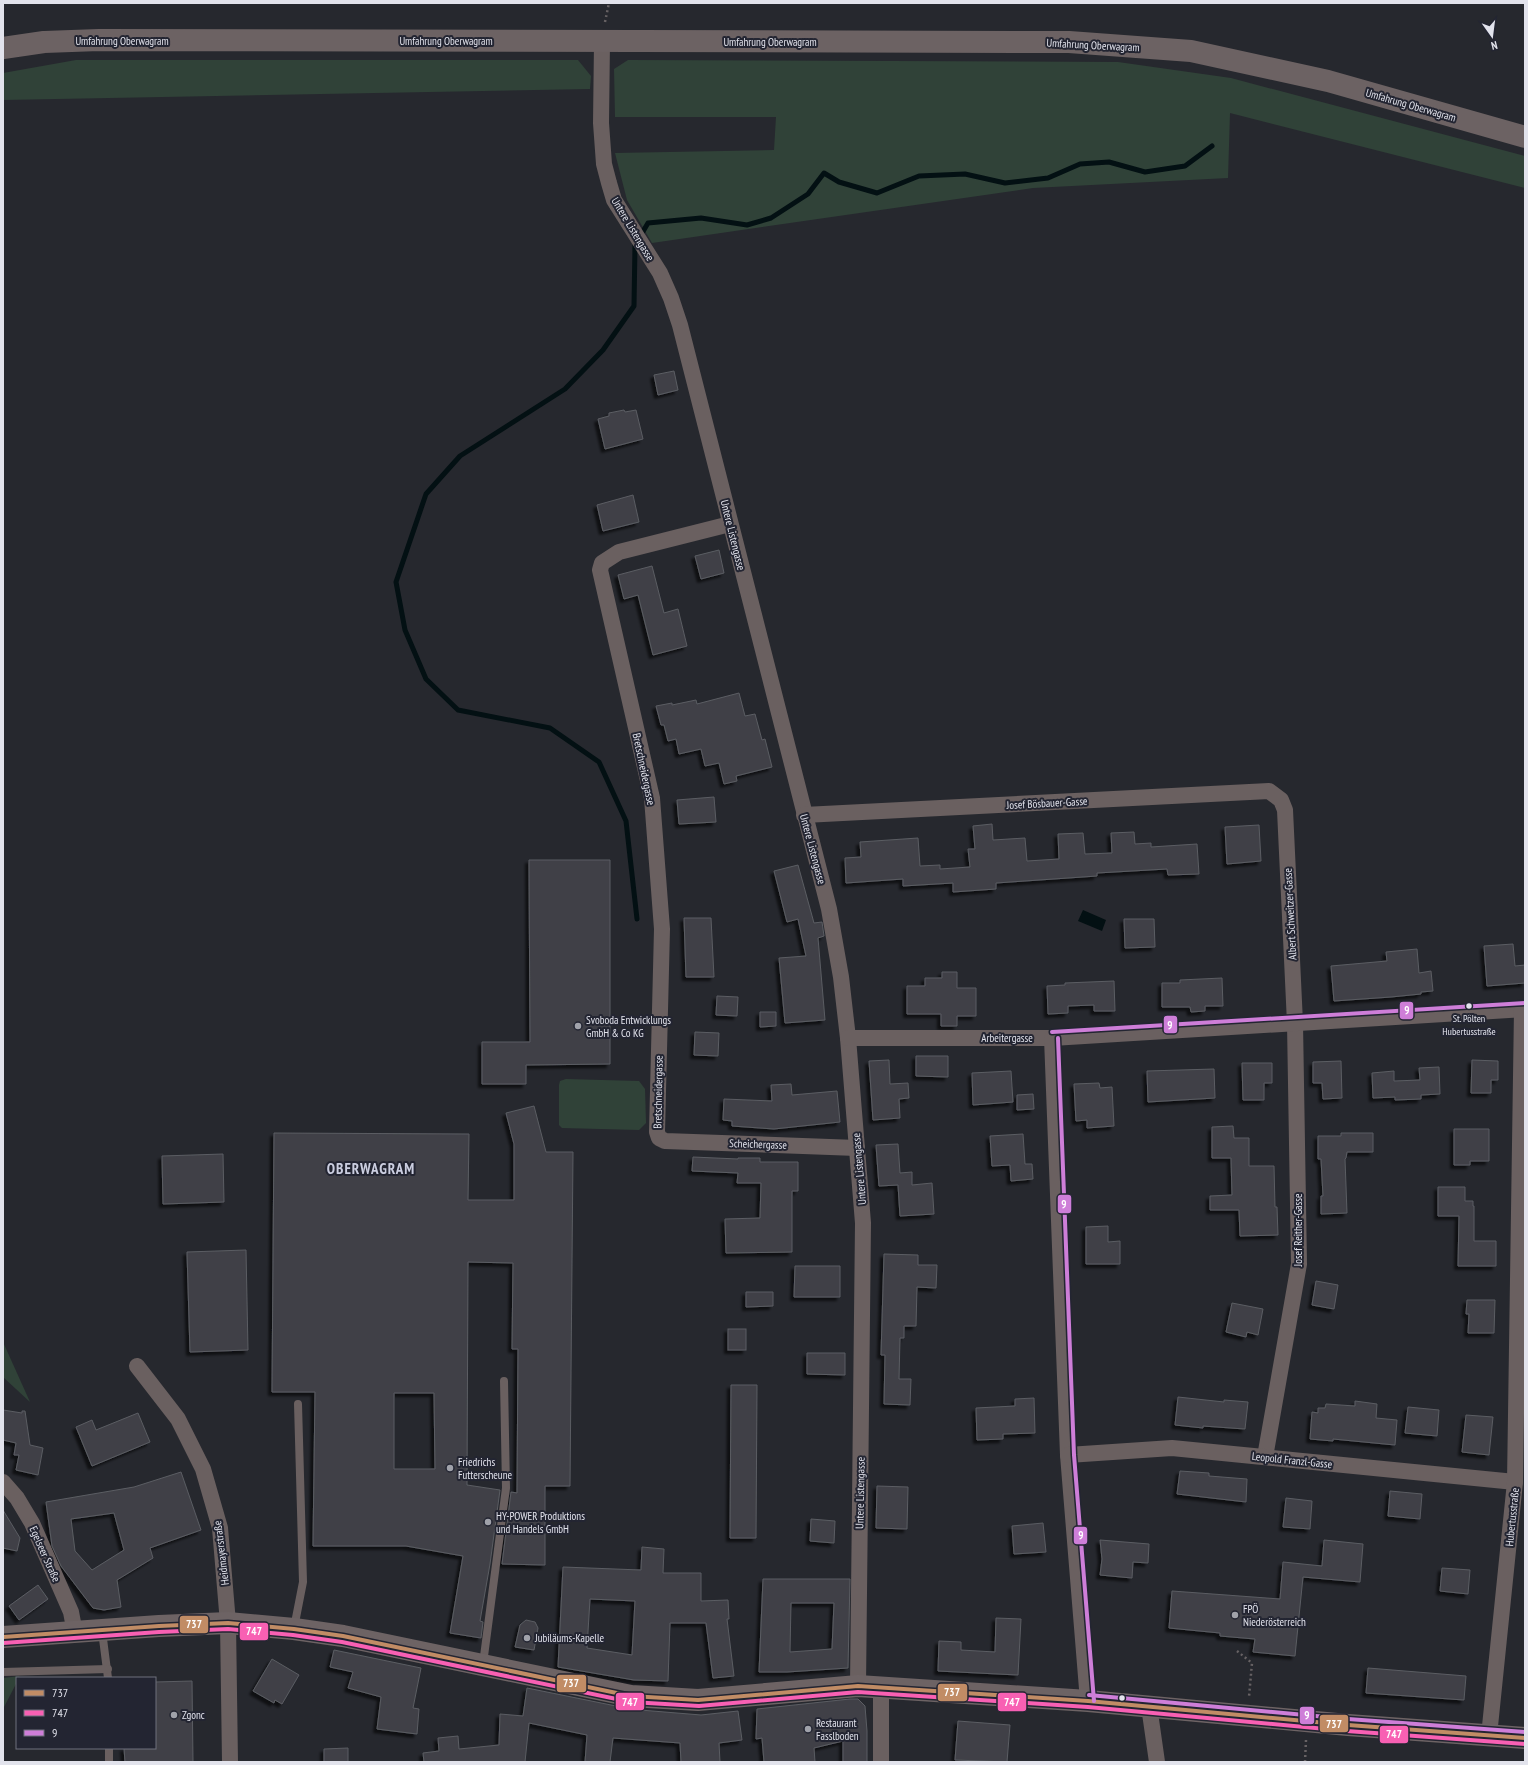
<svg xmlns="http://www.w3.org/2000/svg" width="1528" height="1765" font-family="'PT Sans Narrow',sans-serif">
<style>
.green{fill:#304238}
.water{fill:#031013}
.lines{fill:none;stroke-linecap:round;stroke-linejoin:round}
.stream{stroke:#031013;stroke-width:5}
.building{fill:#404147;stroke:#5b5d63;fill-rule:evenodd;filter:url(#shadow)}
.path{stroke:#676264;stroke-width:2.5;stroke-dasharray:2 3;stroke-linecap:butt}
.lane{stroke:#6a6060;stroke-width:8}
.street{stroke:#6a6060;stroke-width:16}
.secondary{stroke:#6d6364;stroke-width:22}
.primary{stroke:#6c6263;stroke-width:22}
.bus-1-casing{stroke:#232532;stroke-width:7}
.bus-2-casing{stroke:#232532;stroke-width:7}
.bus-3-casing{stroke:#232532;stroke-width:7}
.bus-1{stroke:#c18c65;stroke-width:4}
.bus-2{stroke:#f860b3;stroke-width:4}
.bus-3{stroke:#ce7ed8;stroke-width:4}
.bus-dot{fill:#e2e3ec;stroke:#232532;stroke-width:1.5}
.poi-dot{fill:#a0a2aa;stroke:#232532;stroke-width:1.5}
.labels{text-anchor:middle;stroke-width:4;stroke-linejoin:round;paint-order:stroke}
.bus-label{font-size:10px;fill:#e2e3ec;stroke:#232532}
.street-label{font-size:11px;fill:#e2e3ec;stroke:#232532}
.poi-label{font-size:11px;fill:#e2e3ec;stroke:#232532;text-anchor:start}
.district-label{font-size:15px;font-weight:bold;letter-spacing:1px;fill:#cbcee0;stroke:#232532}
.line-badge{stroke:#232532;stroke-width:1.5}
.badge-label{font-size:11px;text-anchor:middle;font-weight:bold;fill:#fff}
</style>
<defs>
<filter id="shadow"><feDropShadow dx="-3.5" dy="3.5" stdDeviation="1" flood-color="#0009"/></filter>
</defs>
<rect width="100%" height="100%" fill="#26282e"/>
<!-- green -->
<g class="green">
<polygon points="76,60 578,60 591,76 590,89 3,100 3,73"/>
<polygon points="628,60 1118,62 1231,78 1525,156 1525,188 1230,113 1228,178 1033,188 652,243 627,200 615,153 774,150 776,117 615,117 614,69"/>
<polygon points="566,1079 639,1081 645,1089 646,1123 639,1130 562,1128 559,1125 559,1085 560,1081"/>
<polygon points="3,1342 30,1402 3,1377"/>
<polygon points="20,1676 17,1678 17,1682 3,1709 3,1678"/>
</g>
<!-- water -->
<polygon class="water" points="1083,910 1106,920 1102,931 1078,921"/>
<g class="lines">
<!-- stream -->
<polyline class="stream" points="637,919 626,821 599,762 550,728 458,710 426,679 405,630 396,582 426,494 460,456 565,389 603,350 634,306 635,245 648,223 701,218 747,225 771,218 808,194 824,173 839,182 877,193 919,176 965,174 1005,183 1048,178 1080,164 1109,162 1145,172 1185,166 1212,146"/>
</g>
<!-- building -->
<g class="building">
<polygon points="674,371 678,390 658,395 654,375"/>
<polygon points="624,410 625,412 636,410 643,439 605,449 598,419 609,416 609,413"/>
<polygon points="633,495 639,522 603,531 597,505"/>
<polygon points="719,550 724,573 701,579 695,556"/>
<polygon points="652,566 664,613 678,609 687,646 653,655 638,595 624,599 618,575"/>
<polygon points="739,693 745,716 755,714 762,740 765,739 772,767 736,776 737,781 724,784 719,763 705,766 701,749 679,754 676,739 668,741 664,725 661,725 656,706 672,703 672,705 696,700 697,704"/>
<polygon points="714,797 716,822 679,824 677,800"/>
<polygon points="992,824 993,840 1025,838 1027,861 1059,859 1058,834 1083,833 1085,854 1112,853 1111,833 1134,832 1135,844 1151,843 1151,847 1197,844 1199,874 1168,875 1167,869 1097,873 1097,876 996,883 996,889 953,892 953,883 903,886 903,879 846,883 845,858 861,857 860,842 918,838 920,866 940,865 940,869 970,867 968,849 975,849 973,826"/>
<polygon points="1259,825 1261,861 1227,864 1225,827"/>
<polygon points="529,860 610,860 610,1064 526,1065 526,1084 482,1084 482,1042 530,1042"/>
<polygon points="798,865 814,923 822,922 824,936 818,938 825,1020 785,1023 779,958 806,956 798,919 787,922 774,871"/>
<polygon points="684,918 711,918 714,977 686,977"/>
<polygon points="1124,919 1154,919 1155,947 1125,948"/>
<polygon points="1513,944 1515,966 1525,965 1525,983 1487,986 1484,946"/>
<polygon points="1417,949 1419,973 1431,971 1433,991 1421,992 1421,994 1391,997 1334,1001 1331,966 1387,961 1386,952"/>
<polygon points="942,972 957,972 957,988 976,988 976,1016 957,1016 957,1026 941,1026 941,1014 907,1014 907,986 925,986 925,978 942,978"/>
<polygon points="1222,978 1223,1006 1205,1006 1205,1011 1191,1012 1190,1007 1162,1007 1162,983 1180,983 1180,980"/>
<polygon points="1114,981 1115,1011 1094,1011 1094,1005 1068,1006 1068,1013 1048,1014 1047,986 1065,985 1065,983"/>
<polygon points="717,996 738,997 737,1016 716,1015"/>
<polygon points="760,1012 776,1012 776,1026 760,1027"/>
<polygon points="695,1032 719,1033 718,1056 694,1055"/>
<polygon points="916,1056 948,1056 948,1077 916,1076"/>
<polygon points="889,1060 890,1084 908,1083 909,1098 899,1099 900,1118 873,1120 869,1061"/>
<polygon points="1472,1060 1498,1061 1498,1080 1491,1080 1491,1093 1471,1093"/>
<polygon points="1341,1061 1342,1098 1323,1099 1322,1083 1313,1083 1313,1062"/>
<polygon points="1242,1063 1272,1063 1272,1083 1264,1083 1264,1100 1243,1100"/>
<polygon points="1439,1067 1440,1094 1421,1095 1421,1099 1395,1100 1395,1097 1373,1098 1372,1073 1394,1071 1394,1081 1420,1080 1419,1068"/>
<polygon points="1214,1069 1215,1098 1148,1102 1147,1071"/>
<polygon points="1011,1071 1013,1102 973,1105 972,1073"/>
<polygon points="1099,1083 1100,1088 1112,1087 1114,1126 1087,1128 1087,1120 1076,1121 1074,1084"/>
<polygon points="791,1084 792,1095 837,1091 840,1122 774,1129 732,1126 732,1121 723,1120 724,1099 772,1101 771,1085"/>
<polygon points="1033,1094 1034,1109 1017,1110 1017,1095"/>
<path d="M534,1106L546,1152H573L570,1486H545V1565L502,1564L511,1492L517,1493L518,1349H512L513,1263L468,1262L467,1485L500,1490L490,1564L480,1621L483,1622L481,1638L450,1633L463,1556L406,1546H313L315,1392H272L274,1133L469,1134L468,1200H514V1144L506,1113ZM394,1393H434L435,1469H394Z"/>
<polygon points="1233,1126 1234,1138 1249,1138 1249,1166 1274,1166 1275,1207 1277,1207 1278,1235 1240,1236 1239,1210 1210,1210 1210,1196 1232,1195 1231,1158 1212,1158 1212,1127"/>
<polygon points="1454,1129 1489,1129 1489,1161 1470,1161 1470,1165 1454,1165"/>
<polygon points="1341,1133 1373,1133 1373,1152 1347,1152 1346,1158 1345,1159 1347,1213 1321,1214 1321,1196 1323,1196 1321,1159 1318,1159 1318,1136 1341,1136"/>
<polygon points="1023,1134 1025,1164 1032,1164 1033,1179 1011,1181 1010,1165 992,1166 990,1136"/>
<polygon points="898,1144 900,1173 912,1172 912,1185 932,1183 934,1214 900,1216 898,1185 879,1186 876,1145"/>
<polygon points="223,1154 224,1202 163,1204 162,1156"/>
<polygon points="693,1157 738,1159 738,1158 760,1158 760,1162 798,1162 798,1191 792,1191 792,1252 726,1253 725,1219 760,1218 761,1183 737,1183 738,1173 692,1171"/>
<polygon points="1438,1187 1465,1187 1465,1201 1473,1201 1473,1206 1474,1206 1474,1241 1496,1241 1496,1266 1458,1266 1459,1216 1438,1216"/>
<polygon points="1108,1226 1108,1242 1120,1241 1120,1264 1086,1264 1086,1227"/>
<polygon points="246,1250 248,1350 190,1352 187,1252"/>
<polygon points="884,1254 918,1255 918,1265 937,1265 936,1288 917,1287 916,1326 904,1326 904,1338 900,1338 899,1379 911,1379 910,1405 884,1404 885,1355 881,1355"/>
<polygon points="795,1266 840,1266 840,1297 794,1297"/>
<polygon points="1316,1281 1338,1285 1334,1309 1312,1305"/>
<polygon points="746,1292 773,1292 773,1306 746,1307"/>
<polygon points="1467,1300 1495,1300 1494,1333 1468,1333 1469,1314 1466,1314"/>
<polygon points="1232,1303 1263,1309 1258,1335 1247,1332 1246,1337 1226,1332"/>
<rect x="728" y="1329" width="18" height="21"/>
<polygon points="807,1353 845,1353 845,1375 807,1374"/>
<polygon points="731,1385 757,1385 756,1538 730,1538"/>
<polygon points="1178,1397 1224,1402 1224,1400 1248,1402 1245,1429 1203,1426 1203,1428 1175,1425"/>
<polygon points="1034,1398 1035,1433 1003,1434 1003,1439 977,1440 976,1408 1015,1406 1015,1399"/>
<polygon points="1355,1401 1377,1404 1376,1418 1397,1420 1395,1445 1333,1439 1333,1441 1310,1439 1312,1412 1318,1413 1318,1408 1325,1408 1326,1404 1355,1406"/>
<polygon points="1408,1407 1439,1410 1437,1436 1405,1433"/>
<polygon points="3,1410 22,1413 22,1411 25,1411 30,1445 43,1448 38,1475 16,1470 19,1455 14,1455 16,1443 3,1440"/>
<polygon points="138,1413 150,1442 92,1466 76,1427 92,1420 96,1430"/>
<polygon points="1466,1415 1493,1417 1489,1455 1462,1452"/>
<polygon points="1180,1471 1209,1473 1209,1476 1247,1479 1246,1502 1177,1494"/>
<path d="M181,1472L201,1530L150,1548L153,1558L117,1580L121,1607L104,1610L93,1608L61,1566L52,1546L46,1502L134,1487ZM114,1513L124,1550L92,1570L75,1551L71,1519Z"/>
<polygon points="877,1486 908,1487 907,1529 876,1528"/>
<polygon points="1390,1491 1422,1494 1420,1519 1388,1516"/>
<polygon points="1286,1498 1312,1501 1310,1529 1283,1527"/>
<polygon points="3,1510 20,1538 17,1551 3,1548"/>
<polygon points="811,1519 835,1521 834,1543 810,1541"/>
<polygon points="1043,1523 1046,1552 1014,1554 1012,1526"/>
<polygon points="1100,1540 1149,1544 1148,1563 1133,1562 1132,1578 1100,1575 1102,1559"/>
<polygon points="1324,1540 1363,1544 1360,1582 1303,1577 1295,1656 1253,1652 1255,1639 1220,1636 1220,1633 1169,1628 1172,1591 1280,1599 1283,1562 1322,1566"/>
<path d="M642,1547L664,1549L663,1573H701V1601L728,1600L729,1619H727L734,1676L713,1678L706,1623H670L668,1681L634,1680L558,1667L563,1567L641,1570ZM590,1599L635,1601L632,1655L587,1648Z"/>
<polygon points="1442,1568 1470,1570 1468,1594 1440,1591"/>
<path d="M763,1579H850L848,1668L787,1672H759ZM791,1603H834L832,1649L790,1652Z"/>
<polygon points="38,1585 48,1599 19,1620 9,1606"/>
<polygon points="996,1618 1021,1619 1018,1675 938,1671 939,1641 961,1642 961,1650 995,1652"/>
<polygon points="526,1620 535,1622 538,1628 534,1650 515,1647 520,1625"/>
<polygon points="334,1650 421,1668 413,1708 419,1709 417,1734 377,1729 381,1697 348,1688 353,1672 330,1667"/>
<polygon points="272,1659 299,1675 282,1704 275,1700 274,1703 253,1691"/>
<polygon points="1368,1668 1466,1676 1464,1700 1366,1693"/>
<polygon points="192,1681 193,1762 125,1762 124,1748 155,1748 155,1682"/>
<polygon points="527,1688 616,1706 616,1708 701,1715 738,1711 742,1740 719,1743 720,1762 681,1762 680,1743 613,1738 610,1762 585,1762 587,1735 529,1723 525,1762 424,1762 423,1753 439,1751 438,1738 458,1736 459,1749 499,1745 500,1714 523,1716"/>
<polygon points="850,1699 858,1699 865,1706 867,1731 867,1762 843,1762 843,1741 814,1748 815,1762 764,1762 762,1738 756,1739 757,1709"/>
<polygon points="958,1721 1010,1725 1007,1762 955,1760"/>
<polygon points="348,1748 348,1762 324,1762 324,1749"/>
</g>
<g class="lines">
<!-- path -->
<g class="path">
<polyline points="605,22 609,3"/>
<polyline points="1237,1651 1252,1663 1249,1697"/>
<polyline points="1305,1762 1306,1740"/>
</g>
<!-- lane -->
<g class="lane">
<polyline points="294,1628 303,1582 298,1404"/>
<polyline points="102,1631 108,1678"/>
<polyline points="483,1664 506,1488 504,1381"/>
<polyline points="3,1672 108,1669"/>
<polyline points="109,1748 109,1762"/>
</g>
<!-- street -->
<g class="street">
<polyline points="602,42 601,123 604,164 609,183 614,200 660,273 671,298 680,325 829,909 841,977 848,1038 863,1223 858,1686"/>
<polyline points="730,524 619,552 602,563 600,570 652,798 662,929 657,1132 659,1138 665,1141 857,1148"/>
<polyline points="804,815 1269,791 1281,800 1285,810 1295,1023 1299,1264 1265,1457"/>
<polyline points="848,1038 1052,1038 1525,1009"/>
<polyline points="1052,1038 1068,1455 1088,1701"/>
<polyline points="137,1366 178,1419 203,1469 220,1528 228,1623 230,1762"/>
<polyline points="1068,1455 1172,1448 1515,1482"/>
<polyline points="3,1482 17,1498 32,1523 71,1612 75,1633"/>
<polyline points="881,1688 881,1762"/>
<polyline points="1149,1706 1157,1762"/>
<polyline points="1489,1736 1515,1482 1522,1009"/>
</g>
<!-- secondary -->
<polyline class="secondary" points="3,1637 159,1626 228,1623 294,1629 343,1636 631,1696 698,1700 858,1686 1088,1701 1348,1725 1525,1738"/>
<!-- primary -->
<polyline class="primary" points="3,48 44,42 99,40 1069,42 1191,51 1328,81 1525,137"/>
<defs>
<polyline id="bus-1" points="3,1637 159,1626 228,1623 294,1629 343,1636 631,1696 698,1700 858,1686 1088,1701 1348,1725 1525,1738"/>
<polyline id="bus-2" points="3,1643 159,1632 228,1629 293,1635 342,1642 631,1702 699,1706 858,1692 1088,1707 1347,1731 1525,1744"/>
<g id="bus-3">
<polyline points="1052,1032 1525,1003"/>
<polyline points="1058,1038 1074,1455 1094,1701"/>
<polyline points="1089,1695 1348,1719 1525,1732"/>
</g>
</defs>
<!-- bus-1 casing -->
<use href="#bus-1" class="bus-1-casing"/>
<!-- bus-2 casing -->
<use href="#bus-2" class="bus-2-casing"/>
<!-- bus-3 casing -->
<use href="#bus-3" class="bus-3-casing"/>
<!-- bus-1 -->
<use href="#bus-1" class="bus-1"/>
<!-- bus-2 -->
<use href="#bus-2" class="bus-2"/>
<!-- bus-3 -->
<use href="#bus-3" class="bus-3"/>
</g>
<!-- markers -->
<g class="bus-dot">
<circle cx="1469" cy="1006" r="3.5"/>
<circle cx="1122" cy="1698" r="3.5"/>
</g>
<g class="poi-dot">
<circle cx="578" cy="1026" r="4"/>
<circle cx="450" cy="1468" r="4"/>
<circle cx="488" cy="1522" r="4"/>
<circle cx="1235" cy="1615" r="4"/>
<circle cx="527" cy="1638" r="4"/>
<circle cx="174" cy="1715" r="4"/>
<circle cx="808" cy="1729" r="4"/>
</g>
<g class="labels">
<!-- bus labels -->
<g class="bus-label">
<text x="1469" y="1022">St. Pölten<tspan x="1469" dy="13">Hubertusstraße</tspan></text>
</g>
<!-- street labels -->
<g class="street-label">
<text x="122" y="45">Umfahrung Oberwagram</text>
<text x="446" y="45">Umfahrung Oberwagram</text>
<text x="770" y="46">Umfahrung Oberwagram</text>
<text transform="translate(1093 45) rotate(3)" y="4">Umfahrung Oberwagram</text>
<text transform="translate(1411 105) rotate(16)" y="4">Umfahrung Oberwagram</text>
<text transform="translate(633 229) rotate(59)" y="4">Untere Listengasse</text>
<text transform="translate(733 535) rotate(76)" y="4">Untere Listengasse</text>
<text transform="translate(644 769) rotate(78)" y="4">Bretschneidergasse</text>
<text transform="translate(1047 803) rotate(-3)" y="4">Josef Bösbauer-Gasse</text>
<text transform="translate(813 849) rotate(75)" y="4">Untere Listengasse</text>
<text transform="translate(1290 914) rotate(-93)" y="4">Albert Schweitzer-Gasse</text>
<text x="1007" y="1042">Arbeitergasse</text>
<text transform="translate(658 1092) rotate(-89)" y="4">Bretschneidergasse</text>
<text transform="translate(758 1144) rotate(2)" y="4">Scheichergasse</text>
<text transform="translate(859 1169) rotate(-95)" y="4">Untere Listengasse</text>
<text transform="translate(1298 1230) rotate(-90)" y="4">Josef Reither-Gasse</text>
<text transform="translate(1292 1460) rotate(6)" y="4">Leopold Franzl-Gasse</text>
<text transform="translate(860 1493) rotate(-89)" y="4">Untere Listengasse</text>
<text transform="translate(1512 1517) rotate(-84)" y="4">Hubertusstraße</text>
<text transform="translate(221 1553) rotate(-97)" y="4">Heidmayerstraße</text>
<text transform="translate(45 1554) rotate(66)" y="4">Egelseer Straße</text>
</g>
<!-- poi labels -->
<g class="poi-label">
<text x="586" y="1024">Svoboda Entwicklungs<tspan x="586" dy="13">GmbH &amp; Co KG</tspan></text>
<text x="458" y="1466">Friedrichs<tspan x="458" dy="13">Futterscheune</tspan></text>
<text x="496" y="1520">HY-POWER Produktions<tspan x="496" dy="13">und Handels GmbH</tspan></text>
<text x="1243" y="1613">FPÖ<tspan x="1243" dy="13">Niederösterreich</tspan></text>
<text x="535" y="1642">Jubiläums-Kapelle</text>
<text x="182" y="1719">Zgonc</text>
<text x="816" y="1727">Restaurant<tspan x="816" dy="13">Fasslboden</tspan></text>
</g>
<!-- district labels -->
<g class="district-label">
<text x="371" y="1174">OBERWAGRAM</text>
</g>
</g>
<g class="line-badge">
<rect x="1399" y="1001" width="15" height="19" rx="4" fill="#ce7ed8"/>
<rect x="1163" y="1015" width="15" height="19" rx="4" fill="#ce7ed8"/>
<rect x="1057" y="1194" width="15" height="20" rx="4" fill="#ce7ed8"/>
<rect x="1073" y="1526" width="15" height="19" rx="4" fill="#ce7ed8"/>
<rect x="179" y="1615" width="30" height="19" rx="4" fill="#c18c65"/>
<rect x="239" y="1622" width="30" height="19" rx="4" fill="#f860b3"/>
<rect x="556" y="1674" width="31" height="19" rx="4" fill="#c18c65"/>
<rect x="937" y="1683" width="31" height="19" rx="4" fill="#c18c65"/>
<rect x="615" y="1692" width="30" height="19" rx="4" fill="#f860b3"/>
<rect x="997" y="1692" width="30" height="20" rx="4" fill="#f860b3"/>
<rect x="1299" y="1706" width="16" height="19" rx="4" fill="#ce7ed8"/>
<rect x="1319" y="1714" width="30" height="19" rx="4" fill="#c18c65"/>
<rect x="1379" y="1725" width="30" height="19" rx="4" fill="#f860b3"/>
</g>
<g class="badge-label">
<text x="1407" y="1014">9</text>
<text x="1170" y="1029">9</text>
<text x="1064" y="1208">9</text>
<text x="1081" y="1539">9</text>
<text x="194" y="1628">737</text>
<text x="254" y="1635">747</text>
<text x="571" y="1687">737</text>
<text x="952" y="1696">737</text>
<text x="630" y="1706">747</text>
<text x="1012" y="1706">747</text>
<text x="1307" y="1719">9</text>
<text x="1334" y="1728">737</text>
<text x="1394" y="1738">747</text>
</g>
<!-- border -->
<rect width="1528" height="1765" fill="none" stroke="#e2e3ec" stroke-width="8"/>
<!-- legend -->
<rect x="16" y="1677" width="140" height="72" fill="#232532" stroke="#6f717c"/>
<rect x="24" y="1690" width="20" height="6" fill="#c18c65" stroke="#6f717c"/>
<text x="52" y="1697" font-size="12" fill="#e2e3ec">737</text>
<rect x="24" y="1710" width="20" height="6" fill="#f860b3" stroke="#6f717c"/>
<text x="52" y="1717" font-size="12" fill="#e2e3ec">747</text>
<rect x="24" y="1730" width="20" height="6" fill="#ce7ed8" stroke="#6f717c"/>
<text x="52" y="1737" font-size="12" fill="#e2e3ec">9</text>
<!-- north arrow -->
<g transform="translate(1492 36) rotate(166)" stroke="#232532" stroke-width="3" paint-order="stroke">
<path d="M0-3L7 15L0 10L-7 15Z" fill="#e2e3ec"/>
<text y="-6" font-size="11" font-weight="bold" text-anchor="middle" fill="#e2e3ec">N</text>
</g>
</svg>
